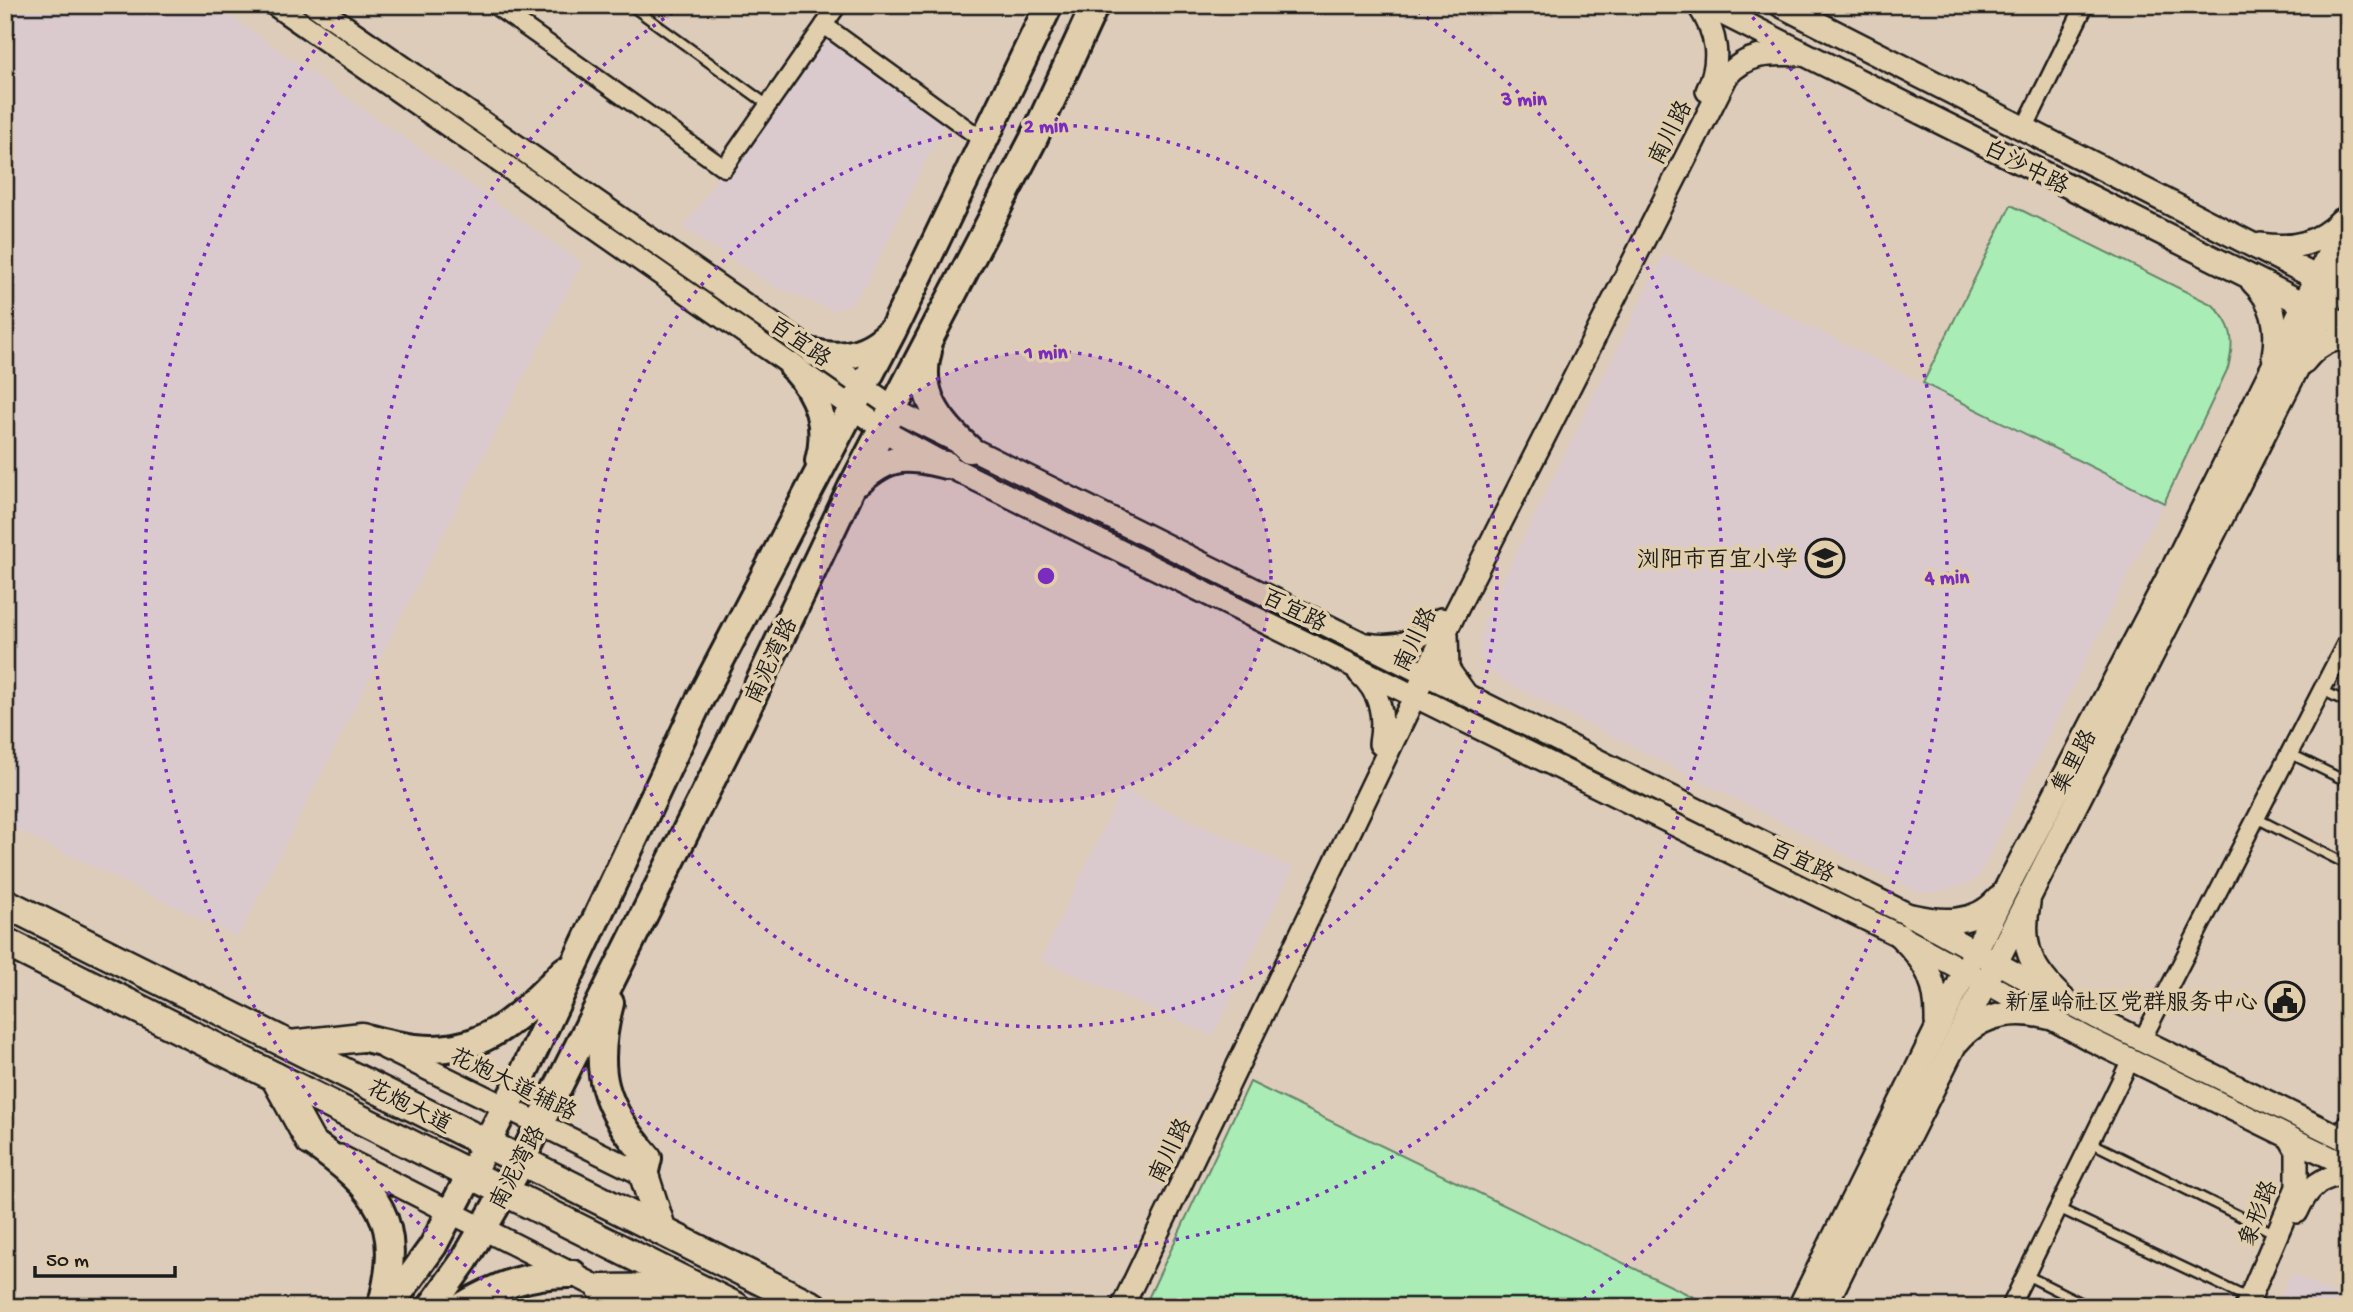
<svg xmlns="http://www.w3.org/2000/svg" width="2353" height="1312" font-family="'Gochi Hand','LXGW WenKai TC',sans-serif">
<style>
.built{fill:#dacacd}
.green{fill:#aaecb5;stroke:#638468;stroke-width:2}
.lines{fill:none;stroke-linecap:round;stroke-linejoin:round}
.service-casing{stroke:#1c1c1c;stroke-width:13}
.minor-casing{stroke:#1c1c1c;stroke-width:21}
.tertiary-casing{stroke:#1c1c1c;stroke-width:26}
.secondary-casing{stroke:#1c1c1c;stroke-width:28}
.primary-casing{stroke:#1c1c1c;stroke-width:32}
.trunk-casing{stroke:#1c1c1c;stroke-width:33}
.service{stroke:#e1ceac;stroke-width:8}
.minor{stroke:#e1ceac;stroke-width:16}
.tertiary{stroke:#e1ceac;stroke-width:21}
.secondary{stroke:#e1ceac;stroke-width:23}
.primary{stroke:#e1ceac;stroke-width:26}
.trunk{stroke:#e1ceac;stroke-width:28}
.ring{fill:none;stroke:#7b2cbf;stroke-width:3.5;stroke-dasharray:3.5 7}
.labels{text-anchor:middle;stroke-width:7;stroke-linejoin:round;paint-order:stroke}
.street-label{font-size:23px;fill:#1c1c1c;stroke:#e1ceac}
.poi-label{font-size:23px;fill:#1c1c1c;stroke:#e1ceac;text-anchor:end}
.centre{fill:#7b2cbf;stroke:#e1ceac;stroke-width:3.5}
.ring-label{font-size:21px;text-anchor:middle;font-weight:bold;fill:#7b2cbf;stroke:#e1ceac;stroke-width:7;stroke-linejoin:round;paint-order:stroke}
</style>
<rect width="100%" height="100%" fill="#deccbb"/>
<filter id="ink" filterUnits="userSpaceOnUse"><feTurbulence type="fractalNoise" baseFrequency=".0143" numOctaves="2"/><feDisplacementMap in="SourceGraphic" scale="14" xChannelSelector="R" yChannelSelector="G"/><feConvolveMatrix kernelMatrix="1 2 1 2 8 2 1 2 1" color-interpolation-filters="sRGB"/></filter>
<g filter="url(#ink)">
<!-- built -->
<g class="built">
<polygon points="5,5 215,5 582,263 238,937 5,824"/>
<polygon points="824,25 948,115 866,286 852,303 834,311 775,287 683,228"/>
<polygon points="1664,254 2164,503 1983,868 1976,879 1965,885 1932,893 1919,892 1510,684 1487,669 1481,656 1480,641 1486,614"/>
<polygon points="1122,789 1293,868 1213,1036 1041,960"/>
<polygon points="2291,1273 2348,1301 2348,1307 2277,1307"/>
</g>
<!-- green -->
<g class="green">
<path d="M2011,205L2213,305C2233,325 2235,340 2228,368L2164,503L1923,383Z"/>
<polygon points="1250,1082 1714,1307 1144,1307"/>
</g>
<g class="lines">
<defs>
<g id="service">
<polyline points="630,5 768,105"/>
<polyline points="816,5 831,15"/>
<polyline points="2322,690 2348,703"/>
<polyline points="2289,753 2348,782"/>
<polyline points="2256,818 2348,865"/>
<polyline points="2090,1142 2276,1234"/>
<polyline points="2058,1208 2248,1298"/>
<polyline points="2026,1275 2090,1307"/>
</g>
<g id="minor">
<polyline points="494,5 724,168 838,5"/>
<polyline points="824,25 984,141"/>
<polyline points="2024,129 2085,5"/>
<polyline points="2142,1040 2348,639"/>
<polyline points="2340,1137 2348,1121"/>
<polyline points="2010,1307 2131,1059"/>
</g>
<g id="tertiary">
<polyline points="275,5 893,436 946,465 1900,936 2089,1039 2348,1166"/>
<polyline points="314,5 904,415 1911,916 2097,1018 2348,1141"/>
<path d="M1698,5C1717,33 1722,60 1707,91"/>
<polyline points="1447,635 1448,669 1466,694"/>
<path d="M1368,644C1398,649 1420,641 1441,619"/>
<path d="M1359,673C1381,693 1385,715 1380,744"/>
<polyline points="385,1048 644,1175"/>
<polyline points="340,1156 602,1289"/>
<path d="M2297,1212C2308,1187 2321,1176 2348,1174"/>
<path d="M1122,1307L1444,635L1727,76C1749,51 1773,54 1805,55"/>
<polyline points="2246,1307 2297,1187 2297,1151 2289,1137"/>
</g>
<g id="secondary">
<polyline points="1707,5 2348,326"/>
<polyline points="1781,5 2329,284"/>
<path d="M2261,245C2293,250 2319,244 2341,221"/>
<path d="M2253,282C2274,302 2279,328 2274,356"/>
<path d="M2304,361C2316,346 2329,338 2348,338"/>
<path d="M2028,903C2020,947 2031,969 2063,999"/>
<path d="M1911,916C1942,923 1976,925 1998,899"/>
<path d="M1900,936C1927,961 1938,985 1937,1022"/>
<path d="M1958,1041C1982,1012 2018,1009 2052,1018"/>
<polyline points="1800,1307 2005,891 2174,567 2348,216"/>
<path d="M1824,1307C1995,958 2175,613 2348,266"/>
</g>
<g id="primary">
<path d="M928,351C916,393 940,423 969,449"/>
<path d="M815,353C843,360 868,354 889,333"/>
<path d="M793,367C817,393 829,425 819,461"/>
<path d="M860,481C891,453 907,456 946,465"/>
<path d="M610,1003C592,1073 603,1105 648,1158L644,1175"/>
<path d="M362,1037C461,1065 495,1044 564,971"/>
<path d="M310,1141C377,1188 406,1221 381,1307"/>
<polyline points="389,1307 433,1246 523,1074 699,701 892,332 1049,5"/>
<polyline points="431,1307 464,1261 514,1175 741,721 851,489 1033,140 1095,5"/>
<path d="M461,1307C497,1285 531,1273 573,1274"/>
</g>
<g id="trunk">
<polyline points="5,903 814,1307"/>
<polyline points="5,942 736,1307"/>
<polyline points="290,1045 362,1037"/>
<polyline points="275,1077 310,1141"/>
<polyline points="644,1175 662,1231"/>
<polyline points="602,1289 693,1288"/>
</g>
</defs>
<!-- service casing -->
<use href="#service" class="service-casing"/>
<!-- minor casing -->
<use href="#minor" class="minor-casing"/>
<!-- tertiary casing -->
<use href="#tertiary" class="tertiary-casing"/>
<!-- secondary casing -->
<use href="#secondary" class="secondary-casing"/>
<!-- primary casing -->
<use href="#primary" class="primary-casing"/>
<!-- trunk casing -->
<use href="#trunk" class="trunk-casing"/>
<!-- service -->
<use href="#service" class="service"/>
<!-- minor -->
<use href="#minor" class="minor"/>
<!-- tertiary -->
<use href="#tertiary" class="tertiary"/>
<!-- secondary -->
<use href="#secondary" class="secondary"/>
<!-- primary -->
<use href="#primary" class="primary"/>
<!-- trunk -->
<use href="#trunk" class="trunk"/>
</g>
</g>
<!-- distance rings -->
<circle cx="1046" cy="576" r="225" fill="#7b2cbf" fill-opacity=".12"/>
<g class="ring">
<circle cx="1046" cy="576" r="225"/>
<circle cx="1046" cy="576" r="451"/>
<path d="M1409 6A676 676 0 1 1 683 6"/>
<path d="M516 1305A901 901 0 0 1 346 9M1746 9A901 901 0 0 1 1576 1305"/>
</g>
<!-- icons -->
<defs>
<symbol id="school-ring" viewBox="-11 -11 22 22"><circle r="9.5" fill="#e1ceac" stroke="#1c1c1c" stroke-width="1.5"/><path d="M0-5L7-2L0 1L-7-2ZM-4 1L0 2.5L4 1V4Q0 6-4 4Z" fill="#1c1c1c"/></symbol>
<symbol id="civic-ring" viewBox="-11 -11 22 22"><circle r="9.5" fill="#e1ceac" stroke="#1c1c1c" stroke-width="1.5"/><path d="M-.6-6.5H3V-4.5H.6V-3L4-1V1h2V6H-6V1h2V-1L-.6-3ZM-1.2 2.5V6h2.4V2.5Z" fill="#1c1c1c"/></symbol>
</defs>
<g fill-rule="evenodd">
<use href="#school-ring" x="1803" y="536" width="44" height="44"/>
<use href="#civic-ring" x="2263" y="979" width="44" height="44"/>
</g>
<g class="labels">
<!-- street labels -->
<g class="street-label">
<text transform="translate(1669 132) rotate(-63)" y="8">南川路</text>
<text transform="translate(2027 166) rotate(27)" y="8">白沙中路</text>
<text transform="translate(801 341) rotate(35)" y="8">百宜路</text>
<text transform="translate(1295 609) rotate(26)" y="8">百宜路</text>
<text transform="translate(1414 639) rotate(-64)" y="8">南川路</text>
<text transform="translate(770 660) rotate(-65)" y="8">南泥湾路</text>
<text transform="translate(2073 761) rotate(-62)" y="8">集里路</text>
<text transform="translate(1803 860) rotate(26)" y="8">百宜路</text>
<text transform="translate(514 1083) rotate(26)" y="8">花炮大道辅路</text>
<text transform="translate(410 1105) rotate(27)" y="8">花炮大道</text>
<text transform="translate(1169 1150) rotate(-64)" y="8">南川路</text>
<text transform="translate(516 1167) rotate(-62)" y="8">南泥湾路</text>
<text transform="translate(2257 1213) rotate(-69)" y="8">象形路</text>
</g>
<!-- poi labels -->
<g class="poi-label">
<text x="1798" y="566">浏阳市百宜小学</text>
<text x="2258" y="1009">新屋岭社区党群服务中心</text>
</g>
</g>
<circle cx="1046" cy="576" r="10" class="centre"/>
<g class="ring-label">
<text x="1524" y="105">3 min</text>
<text x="1046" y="132">2 min</text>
<text x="1046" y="358">1 min</text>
<text x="1947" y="583">4 min</text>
</g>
<!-- margin -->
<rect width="2353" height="1312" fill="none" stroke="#e1ceac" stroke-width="28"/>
<rect x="14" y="14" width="2325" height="1284" fill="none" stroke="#1c1c1c" stroke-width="2.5" filter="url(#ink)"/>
<!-- scale -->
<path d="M35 1266v10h140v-10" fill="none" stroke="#1c1c1c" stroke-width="3.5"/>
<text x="46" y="1266" font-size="21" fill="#1c1c1c" stroke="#e1ceac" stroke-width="5" paint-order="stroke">50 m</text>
</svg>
